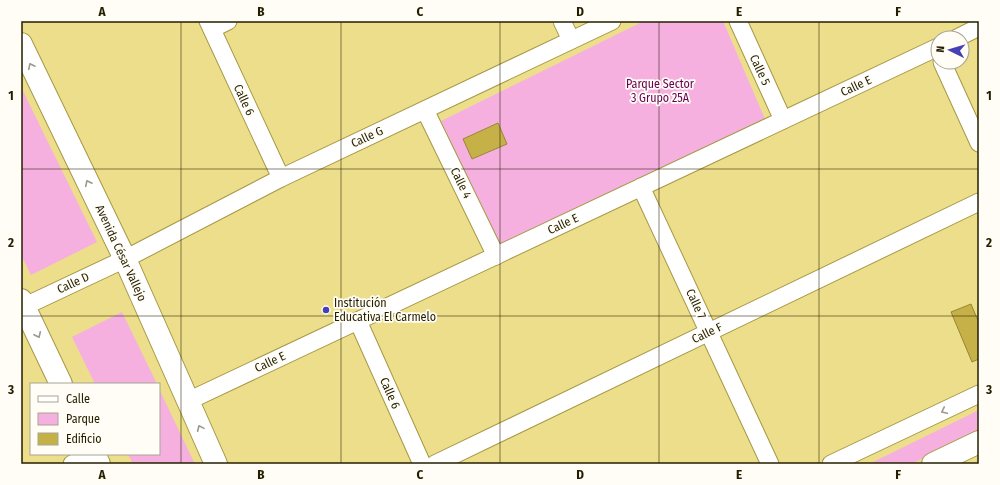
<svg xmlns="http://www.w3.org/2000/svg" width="1000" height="485" font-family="'Fira Sans Condensed',sans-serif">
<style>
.green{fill:#f6b0e0}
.building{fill:#c5b147;stroke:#978734}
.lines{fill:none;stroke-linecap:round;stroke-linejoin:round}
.minor-casing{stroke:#a79846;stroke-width:19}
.secondary-casing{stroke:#a79846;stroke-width:24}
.minor{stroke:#fff;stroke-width:17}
.secondary{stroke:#fff;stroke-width:22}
.oneway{stroke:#9c9a8c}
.grid{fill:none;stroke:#241e00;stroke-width:1;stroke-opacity:0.55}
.poi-dot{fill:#4640b6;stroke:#fffdf5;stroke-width:1.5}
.labels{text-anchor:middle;stroke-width:3.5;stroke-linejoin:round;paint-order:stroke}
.street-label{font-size:12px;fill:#241e00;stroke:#fffdf5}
.park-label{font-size:12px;fill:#650052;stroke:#fffdf5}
.poi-label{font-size:12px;fill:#241e00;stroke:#fffdf5;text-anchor:start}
.neatline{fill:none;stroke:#241e00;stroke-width:1.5}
.grid-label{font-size:13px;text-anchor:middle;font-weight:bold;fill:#241e00}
</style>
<rect width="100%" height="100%" fill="#edde8b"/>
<!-- green -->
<g class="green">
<polygon points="644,21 723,21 765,119 498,245 441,121"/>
<polygon points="21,87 97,242 31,275 21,255"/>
<polygon points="122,312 157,384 95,384 72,337"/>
<polygon points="159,389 195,464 133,464 128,454 159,454"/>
<polygon points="979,410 979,432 911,464 869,464"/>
</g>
<!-- building -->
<g class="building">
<polygon points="498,123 507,144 472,159 463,139"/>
<polygon points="971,304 979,323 979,359 972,362 951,312"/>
</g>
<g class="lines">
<defs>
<g id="minor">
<polyline points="208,21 281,178"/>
<polyline points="562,21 571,40"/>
<polyline points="738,21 783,120"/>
<polyline points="212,29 228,21"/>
<polyline points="957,38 979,27"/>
<polyline points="942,62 979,143"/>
<polyline points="425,110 496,256"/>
<polyline points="641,187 770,464"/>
<polyline points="21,308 125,259 281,178 612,21"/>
<polyline points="358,321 422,464"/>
<polyline points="188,401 938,47"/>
<polyline points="72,464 93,454"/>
<polyline points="435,464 979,202"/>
<polyline points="831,464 979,394"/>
</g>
<g id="secondary">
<polyline points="21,44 125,259 216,464"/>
<polyline points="21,300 61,384"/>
<polyline points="94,454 99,464"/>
<polyline points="933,464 979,442"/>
</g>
</defs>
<!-- minor casing -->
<use href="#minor" class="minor-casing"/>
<!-- secondary casing -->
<use href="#secondary" class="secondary-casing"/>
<!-- minor -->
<use href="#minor" class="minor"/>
<!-- secondary -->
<use href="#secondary" class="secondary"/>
</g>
<!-- one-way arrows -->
<defs><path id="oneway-chevron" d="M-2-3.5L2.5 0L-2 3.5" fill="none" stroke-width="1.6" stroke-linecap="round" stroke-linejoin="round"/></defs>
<g class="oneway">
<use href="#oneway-chevron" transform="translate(31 66) rotate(-116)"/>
<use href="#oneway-chevron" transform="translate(88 183) rotate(-116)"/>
<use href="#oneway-chevron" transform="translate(38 335) rotate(65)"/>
<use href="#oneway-chevron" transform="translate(944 411) rotate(155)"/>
<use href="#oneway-chevron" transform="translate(200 428) rotate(-114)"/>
</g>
<!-- grid -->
<path class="grid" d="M181,21V464M341,21V464M500,21V464M659,21V464M819,21V464M21,169H979M21,316H979"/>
<!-- markers -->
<circle class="poi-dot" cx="326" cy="310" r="4"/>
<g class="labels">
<!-- street labels -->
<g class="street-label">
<text transform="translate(760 70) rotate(65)" y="4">Calle 5</text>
<text transform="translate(856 86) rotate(-25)" y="4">Calle E</text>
<text transform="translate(244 100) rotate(65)" y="4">Calle 6</text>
<text transform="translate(367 137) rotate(-25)" y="4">Calle G</text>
<text transform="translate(461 183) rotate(64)" y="4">Calle 4</text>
<text transform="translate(563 224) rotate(-25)" y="4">Calle E</text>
<text transform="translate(121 253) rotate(65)" y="4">Avenida César Vallejo</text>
<text transform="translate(73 283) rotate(-25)" y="4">Calle D</text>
<text transform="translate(696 304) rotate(65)" y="4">Calle 7</text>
<text transform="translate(707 333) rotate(-26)" y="4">Calle F</text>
<text transform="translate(270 362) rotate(-25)" y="4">Calle E</text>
<text transform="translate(390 393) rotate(66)" y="4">Calle 6</text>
</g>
<!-- park labels -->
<g class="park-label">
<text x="660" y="88">Parque Sector<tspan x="660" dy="14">3 Grupo 25A</tspan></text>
</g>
<!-- poi labels -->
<g class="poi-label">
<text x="334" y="307">Institución<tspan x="334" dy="14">Educativa El Carmelo</tspan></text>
</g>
</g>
<!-- border -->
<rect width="1000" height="485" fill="none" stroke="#fffdf5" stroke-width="44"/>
<!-- legend -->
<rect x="30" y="383" width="130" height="72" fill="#fffdf5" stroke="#a7a493"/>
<rect x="38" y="396" width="20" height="6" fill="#ffffff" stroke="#a7a493"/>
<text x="66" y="403" font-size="12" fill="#241e00">Calle</text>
<rect x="38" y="413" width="20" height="12" fill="#f6b0e0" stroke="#a7a493"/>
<text x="66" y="423" font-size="12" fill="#241e00">Parque</text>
<rect x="38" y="433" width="20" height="12" fill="#c5b147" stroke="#a7a493"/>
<text x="66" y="443" font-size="12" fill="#241e00">Edificio</text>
<!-- north arrow -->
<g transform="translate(950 50) rotate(275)"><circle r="19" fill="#fffdf5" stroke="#a7a493"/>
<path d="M0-3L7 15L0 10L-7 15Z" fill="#4640b6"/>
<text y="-6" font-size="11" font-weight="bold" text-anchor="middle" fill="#241e00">N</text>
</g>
<rect x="22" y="22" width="956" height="441" class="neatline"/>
<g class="grid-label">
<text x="102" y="16">A</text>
<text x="261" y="16">B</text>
<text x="420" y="16">C</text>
<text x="580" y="16">D</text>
<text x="739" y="16">E</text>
<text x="898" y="16">F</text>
<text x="11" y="100">1</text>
<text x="989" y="100">1</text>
<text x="11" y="247">2</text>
<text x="989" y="247">2</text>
<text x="11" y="394">3</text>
<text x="989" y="394">3</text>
<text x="102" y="479">A</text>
<text x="261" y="479">B</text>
<text x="420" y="479">C</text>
<text x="580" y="479">D</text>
<text x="739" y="479">E</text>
<text x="898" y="479">F</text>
</g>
</svg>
